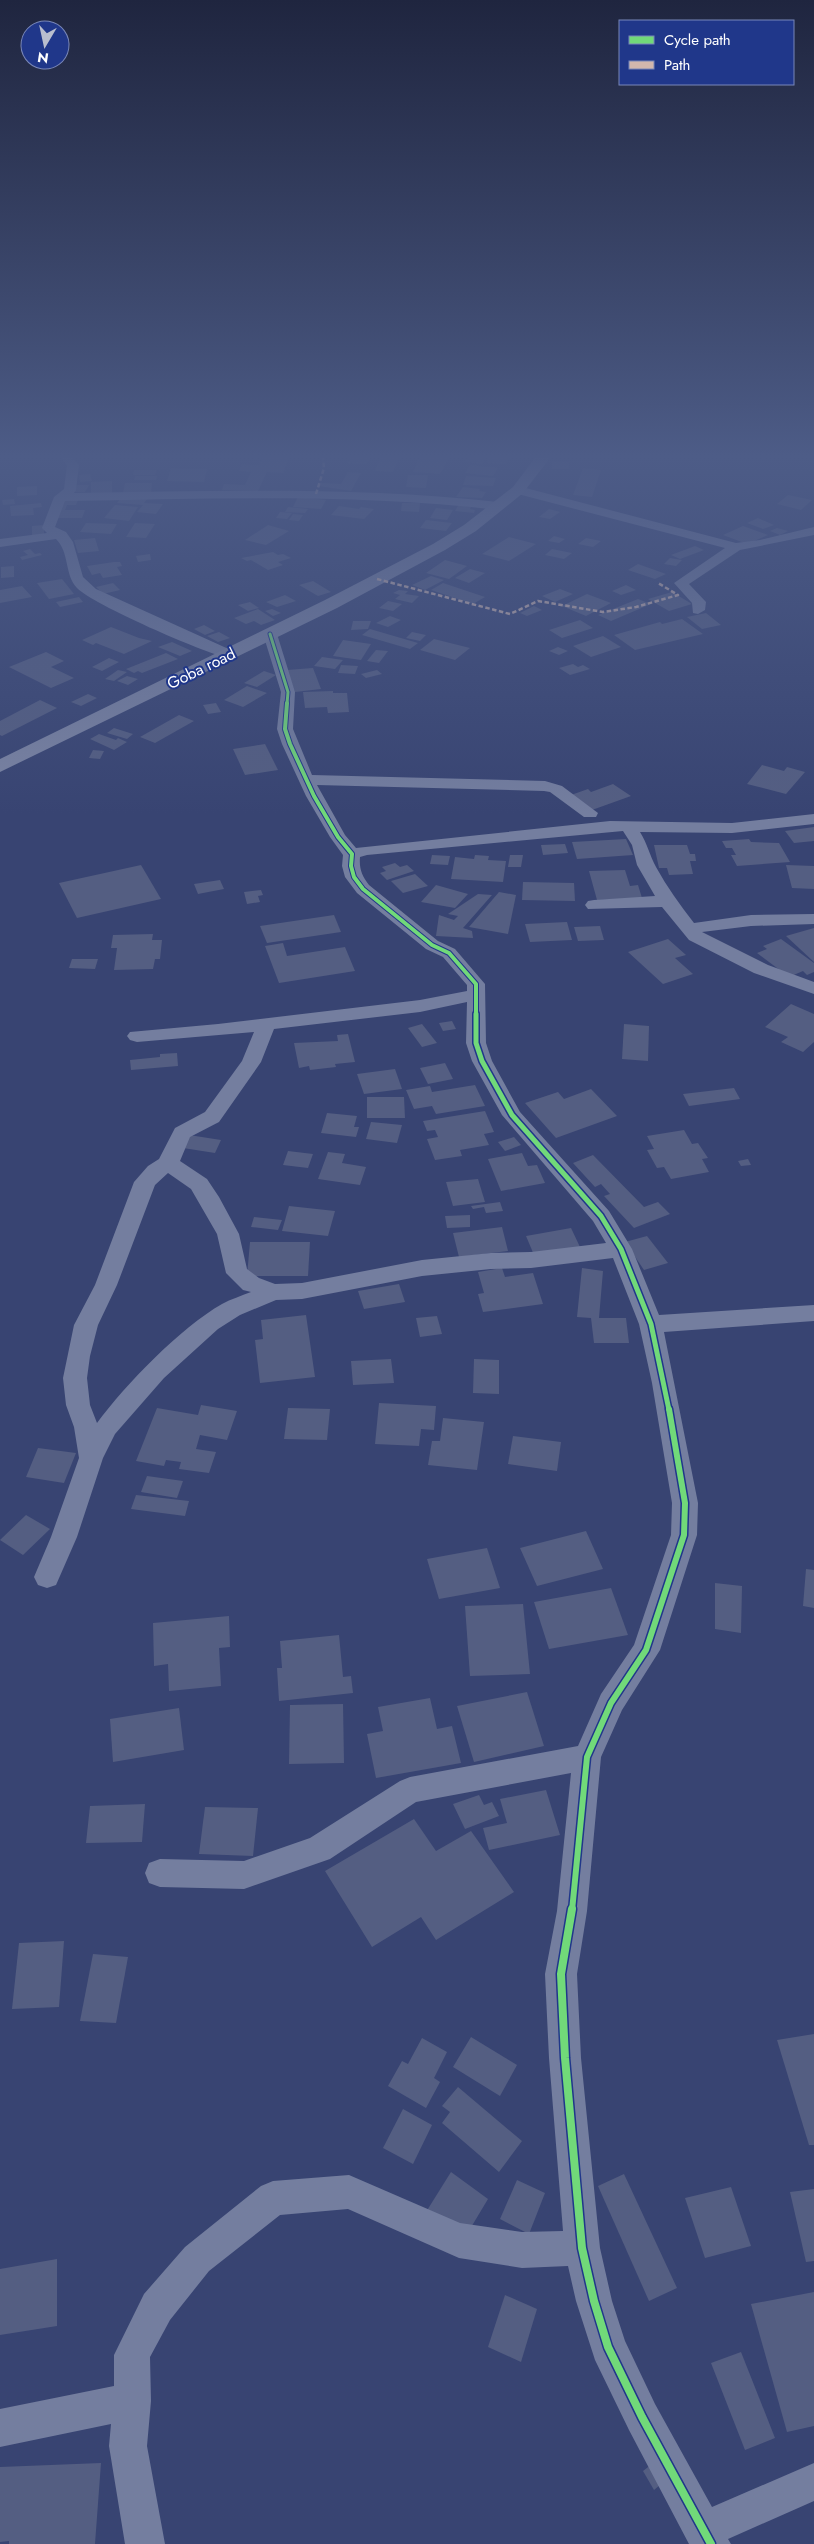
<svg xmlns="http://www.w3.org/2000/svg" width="814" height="2544" font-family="Jost,sans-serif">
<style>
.building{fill:#545e82}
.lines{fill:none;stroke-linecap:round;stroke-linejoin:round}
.street{fill:#747e9f;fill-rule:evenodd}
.secondary{fill:#7b84a3;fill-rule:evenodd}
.quiet{stroke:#d1b7ad;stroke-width:2.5;stroke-dasharray:4.5 2.5;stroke-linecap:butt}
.cycleway-far4-casing{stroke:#20378a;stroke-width:5}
.cycleway-far3-casing{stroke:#20378a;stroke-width:6}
.cycleway-far2-casing{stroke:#20378a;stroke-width:8}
.cycleway-far1-casing{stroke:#20378a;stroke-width:9}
.cycleway-casing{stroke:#20378a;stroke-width:11}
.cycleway-far4{stroke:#71d979;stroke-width:3}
.cycleway-far3{stroke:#71d979;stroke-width:4}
.cycleway-far2{stroke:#71d979;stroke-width:5}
.cycleway-far1{stroke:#71d979;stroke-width:6}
.cycleway{stroke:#71d979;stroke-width:8}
.labels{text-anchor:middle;stroke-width:4;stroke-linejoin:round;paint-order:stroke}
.far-street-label{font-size:16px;fill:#fff;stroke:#20378a}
</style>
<rect width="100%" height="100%" fill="#384472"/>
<!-- building -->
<g class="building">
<polygon points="262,458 289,458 283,473 267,472 258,491 222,490 224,484 245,485 251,472 239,471 242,464 259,465"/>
<polygon points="350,458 371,458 366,464 347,463"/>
<polygon points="380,458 399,458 393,472 375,471"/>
<polygon points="419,458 449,458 440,474 413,472"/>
<polygon points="467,458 485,458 483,464 465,462"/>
<polygon points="489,458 509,458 506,464 487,463"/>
<rect x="552" y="462" width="17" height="7"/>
<polygon points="470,465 498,468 493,476 465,473"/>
<polygon points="171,468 207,469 204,482 167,481"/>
<polygon points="583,468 601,470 592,497 573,495"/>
<polygon points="134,470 157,470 155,475 133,475"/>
<polygon points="348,472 361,473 351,491 319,486 321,483 341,484"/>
<polygon points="90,474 92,481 80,482 79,475"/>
<polygon points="408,475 428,475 426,488 406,487"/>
<polygon points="135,476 157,476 156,480 134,480"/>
<polygon points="466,476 496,478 493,486 463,485"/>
<polygon points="112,481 112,493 91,494 91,482"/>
<polygon points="125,483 152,483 151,493 123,493"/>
<polygon points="77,485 89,485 85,492 73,492"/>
<polygon points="37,486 37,495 17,496 17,487"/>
<polygon points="463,487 480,489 479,491 486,492 482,498 456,497"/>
<polygon points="788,495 812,500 801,510 777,504"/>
<polygon points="298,497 326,500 321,509 293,507"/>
<polygon points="121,498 147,499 144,503 163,504 156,514 137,512 143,505 117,503"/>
<polygon points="14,499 15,504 3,505 2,500"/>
<polygon points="61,500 78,500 76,505 67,505 65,510 85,510 82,518 54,518"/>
<polygon points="41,503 42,507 33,508 34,515 11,516 10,506"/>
<polygon points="402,503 420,503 419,512 401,511"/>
<polygon points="459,504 472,505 470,509 475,510 474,513 455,511"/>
<polygon points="115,505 138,507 129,521 104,518"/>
<polygon points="339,506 359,509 361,507 374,509 364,519 331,515"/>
<polygon points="288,507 308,509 305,513 285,512"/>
<polygon points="436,508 453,510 447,520 430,518"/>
<polygon points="549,509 560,512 550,519 539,517"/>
<polygon points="280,512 292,513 287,519 276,518"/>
<polygon points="293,514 303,515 299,521 289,520"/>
<polygon points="758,518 774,525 763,529 747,523"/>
<polygon points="426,520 452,523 446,531 420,528"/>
<polygon points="86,523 117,524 111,534 80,532"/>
<polygon points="135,523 155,524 146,538 126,537"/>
<polygon points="44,525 44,535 32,536 32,526"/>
<polygon points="268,525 289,531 266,545 245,540"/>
<polygon points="743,526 768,535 747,544 723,535"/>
<polygon points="777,528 788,531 780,535 770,531"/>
<polygon points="554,536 565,539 559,543 548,541"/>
<polygon points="509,537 536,544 509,561 482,554"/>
<polygon points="95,538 99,551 78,553 74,540"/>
<polygon points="586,538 601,541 593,547 578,544"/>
<polygon points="695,546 704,550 680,559 671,555"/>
<polygon points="30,549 35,554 40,553 42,555 22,560 20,557 28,555 23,551"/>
<polygon points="552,549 572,553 564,559 545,555"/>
<polygon points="273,552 278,555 283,554 291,558 278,562 283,565 268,570 251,560 247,561 241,558"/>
<polygon points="150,554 151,560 138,562 136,556"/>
<polygon points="670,558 682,560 676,566 664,564"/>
<polygon points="445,560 467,566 449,579 426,573"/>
<polygon points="114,562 120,562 122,566 117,567 122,575 103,578 100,573 92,575 87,566"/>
<polygon points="638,564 666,574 655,579 628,570"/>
<polygon points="14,566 14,577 1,578 1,567"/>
<polygon points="470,569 485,573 469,583 455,578"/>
<polygon points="431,576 444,580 425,590 412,585"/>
<polygon points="62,579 74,594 49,599 37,583"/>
<polygon points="313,581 331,592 318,596 299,585"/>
<polygon points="113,583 120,590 103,594 96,587"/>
<polygon points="443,583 485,597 473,604 431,590"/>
<polygon points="626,585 636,590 621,595 612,591"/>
<polygon points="22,586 32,597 0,603 0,590"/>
<polygon points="560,589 573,594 555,602 542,596"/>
<polygon points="399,590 408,591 405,594 419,596 412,603 395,599 400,595 393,593"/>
<polygon points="672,592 692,604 669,611 648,599"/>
<polygon points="587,594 611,603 586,616 562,606"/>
<polygon points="285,595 296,601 277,607 266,602"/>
<polygon points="79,597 83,602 60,607 56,602"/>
<polygon points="638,599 651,604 611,621 598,615"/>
<polygon points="388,601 402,604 393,611 379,608"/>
<polygon points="250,602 259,608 248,611 238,605"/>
<polygon points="534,606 542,610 527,616 520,613"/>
<polygon points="258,609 275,620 261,625 254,621 246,624 234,618"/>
<polygon points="272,609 281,613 273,616 265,611"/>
<polygon points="706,613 721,625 702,629 687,617"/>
<polygon points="390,616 401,620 388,627 376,623"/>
<polygon points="682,619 703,634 635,650 614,635 660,622 662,624"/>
<polygon points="580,620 593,628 562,638 549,630"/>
<polygon points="353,621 371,621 368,629 351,630"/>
<polygon points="204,625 215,631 205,635 194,629"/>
<polygon points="111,627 139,638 152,641 124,654 96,643 93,645 82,640"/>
<polygon points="370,629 418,643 410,649 362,635"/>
<polygon points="219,632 230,638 218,642 207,636"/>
<polygon points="412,632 426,635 420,641 406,638"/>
<polygon points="603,636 621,647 591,657 573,646"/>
<polygon points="434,639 470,648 455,660 420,650"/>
<polygon points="343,640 371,644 361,660 333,656"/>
<polygon points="172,642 192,651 180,656 158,647"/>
<polygon points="558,647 568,651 559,655 549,651"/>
<polygon points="376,650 388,651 379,663 367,661"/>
<polygon points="46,652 64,661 51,667 74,678 51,688 9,667"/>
<polygon points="166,653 178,659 142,673 138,671 134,673 126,669"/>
<polygon points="322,657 343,660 335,669 314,666"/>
<polygon points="109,658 119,662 102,671 92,667"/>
<polygon points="573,664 578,667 583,665 590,669 570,675 559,668"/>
<polygon points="341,665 358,666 355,674 338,673"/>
<polygon points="313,668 321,689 295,692 287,670"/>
<polygon points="118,670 127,672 114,681 105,679"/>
<polygon points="377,670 382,674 366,678 361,674"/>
<polygon points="264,671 276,675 257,687 244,683"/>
<polygon points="127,676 138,679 128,685 117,681"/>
<polygon points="247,686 267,693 243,707 224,700"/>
<polygon points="333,691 333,693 347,693 349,712 328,713 327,707 305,708 303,692"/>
<polygon points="88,694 97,698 81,706 71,702"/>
<polygon points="40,700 57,708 2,736 0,735 0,721"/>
<polygon points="216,703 221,712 208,714 203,705"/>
<polygon points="179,715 194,721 155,743 140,737"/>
<polygon points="114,728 133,734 127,739 107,733"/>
<polygon points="99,734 116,740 118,738 127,742 114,750 90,739"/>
<polygon points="265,744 278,770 245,775 233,749"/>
<polygon points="93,750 104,751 100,759 89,758"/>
<polygon points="762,765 784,771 787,767 805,772 786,794 747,784"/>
<polygon points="613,784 631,796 592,810 571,795 588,789 591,792"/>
<polygon points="814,827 814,841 794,843 785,831"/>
<polygon points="626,839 633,855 577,859 572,842"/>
<polygon points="749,839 751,842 779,843 790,862 737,866 731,855 736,855 732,848 726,848 722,841"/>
<polygon points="565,844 568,853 543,855 541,845"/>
<polygon points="654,845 687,845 690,854 695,854 696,861 690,861 693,874 669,875 667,868 659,868"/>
<polygon points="432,855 450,856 448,865 430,864"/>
<polygon points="475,855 489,856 488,860 506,861 503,882 451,879 455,857 474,859"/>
<polygon points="510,855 523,855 521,867 508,867"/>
<polygon points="395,863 400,867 407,865 414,871 387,880 380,873 386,871 382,867"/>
<polygon points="141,865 161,899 77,918 59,883"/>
<polygon points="786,865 814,866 814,889 792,888"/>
<polygon points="625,870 630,886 638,885 642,898 597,900 589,871"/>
<polygon points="415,874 428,886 403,893 391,881"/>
<polygon points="220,880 224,889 198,894 194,884"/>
<polygon points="523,882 574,883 575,901 522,900"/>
<polygon points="436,885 468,894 455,908 421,902"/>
<polygon points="261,890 263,895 258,896 260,902 247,904 244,892"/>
<polygon points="499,892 516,895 508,934 469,927"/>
<polygon points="478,894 492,895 463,928 472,931 473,938 436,936 439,915 454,920 458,916 448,914"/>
<polygon points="334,915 341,932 267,943 260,926"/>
<polygon points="567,922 572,940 530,942 525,924"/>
<polygon points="600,926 604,940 578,941 574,927"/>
<polygon points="814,928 814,962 786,936"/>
<polygon points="153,934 152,940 162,940 160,959 155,959 153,969 114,970 117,948 111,948 113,935"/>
<polygon points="668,939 686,955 675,958 693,974 663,984 628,952"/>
<polygon points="781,939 814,963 814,972 807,975 803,971 789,977 757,953 767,949 763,946"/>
<polygon points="283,943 287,956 345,947 355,971 279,983 265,946"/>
<polygon points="72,959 98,959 95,969 69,968"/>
<polygon points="791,1004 814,1014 814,1042 803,1052 781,1042 788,1037 765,1027"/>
<polygon points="452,1021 456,1029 443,1031 439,1023"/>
<polygon points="422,1024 437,1043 422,1047 408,1028"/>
<polygon points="624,1024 649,1026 648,1061 622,1059"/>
<polygon points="348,1034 355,1062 335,1064 336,1067 310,1070 309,1066 299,1068 294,1043 338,1041 337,1035"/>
<polygon points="177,1053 178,1066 131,1070 130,1060 160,1057 160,1054"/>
<polygon points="445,1063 453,1079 428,1084 420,1068"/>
<polygon points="395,1069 402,1089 364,1094 357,1074"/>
<polygon points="475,1085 485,1106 436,1114 432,1106 414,1109 406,1090 430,1086 432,1092"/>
<polygon points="734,1088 740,1099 689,1106 683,1094"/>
<polygon points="591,1089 617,1116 556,1138 525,1103 558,1092 564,1099"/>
<polygon points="367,1097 404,1097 405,1118 367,1118"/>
<polygon points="485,1111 494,1132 484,1134 489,1145 460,1150 462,1156 435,1160 427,1139 438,1137 435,1130 427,1131 423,1121"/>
<polygon points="327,1113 357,1116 354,1127 359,1127 356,1137 321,1133"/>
<polygon points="371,1122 402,1125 397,1143 366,1139"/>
<polygon points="684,1130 692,1144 698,1143 708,1158 702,1159 709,1172 671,1179 664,1167 657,1168 647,1150 654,1149 647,1136"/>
<polygon points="189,1135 221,1140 215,1153 183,1148"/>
<polygon points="514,1137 521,1145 505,1151 498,1142"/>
<polygon points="288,1151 313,1154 308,1168 283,1165"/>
<polygon points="328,1152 345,1154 342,1163 366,1167 360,1185 318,1179"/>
<polygon points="522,1153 528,1166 537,1165 545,1183 501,1191 488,1159"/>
<polygon points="593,1155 644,1207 658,1202 670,1214 634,1228 604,1196 610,1194 601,1184 595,1187 573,1163"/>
<polygon points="748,1159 751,1165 741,1166 738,1161"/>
<polygon points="478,1179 485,1202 453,1206 446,1182"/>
<polygon points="500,1202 503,1211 486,1213 484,1207 473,1209 471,1206"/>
<polygon points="289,1206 335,1211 328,1236 282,1231"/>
<polygon points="470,1215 470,1227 447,1228 445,1216"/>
<polygon points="254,1217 282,1220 278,1230 251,1227"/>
<polygon points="502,1227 508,1251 459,1257 453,1233"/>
<polygon points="571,1228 580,1247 534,1255 526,1236"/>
<polygon points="647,1236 668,1263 644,1270 625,1242"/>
<polygon points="250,1242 310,1242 308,1276 247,1276"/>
<polygon points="502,1268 505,1277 533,1273 543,1304 483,1312 478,1294 484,1293 478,1272"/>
<polygon points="582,1268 603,1271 599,1318 626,1318 629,1343 594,1343 591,1318 577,1317"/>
<polygon points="399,1284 405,1302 364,1309 358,1291"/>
<polygon points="306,1315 315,1377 260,1383 255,1340 263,1339 261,1320"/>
<polygon points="437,1316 442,1334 420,1337 416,1318"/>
<polygon points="391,1359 394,1383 353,1385 351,1361"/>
<polygon points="474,1359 499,1360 499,1394 473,1393"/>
<polygon points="379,1403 436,1406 434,1430 421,1429 419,1446 375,1444"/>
<polygon points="201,1405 237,1411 227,1440 200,1435 196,1449 216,1452 209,1473 179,1469 181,1462 166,1460 164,1466 136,1461 157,1408 198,1415"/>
<polygon points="288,1408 330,1409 327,1440 284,1439"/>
<polygon points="443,1418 484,1422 477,1470 428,1465 432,1441 440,1441"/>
<polygon points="513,1436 561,1442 557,1471 508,1464"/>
<polygon points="38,1448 76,1453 64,1483 26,1477"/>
<polygon points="147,1476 183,1481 177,1498 141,1492"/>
<polygon points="136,1495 189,1501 185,1516 131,1509"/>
<polygon points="26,1515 50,1529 23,1555 0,1540"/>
<polygon points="586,1531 603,1569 537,1586 520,1548"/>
<polygon points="487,1548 500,1588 439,1599 427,1559"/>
<polygon points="806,1569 814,1570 814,1608 803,1606"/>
<polygon points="715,1583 742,1586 741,1633 715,1629"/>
<polygon points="611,1588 628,1635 549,1649 534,1602"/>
<polygon points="523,1604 530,1674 470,1676 465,1606"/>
<polygon points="229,1616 230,1647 219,1648 221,1686 169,1691 168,1664 154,1666 153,1623"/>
<polygon points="339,1635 343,1677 351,1676 353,1693 279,1701 277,1668 282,1668 280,1641"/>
<polygon points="527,1692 544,1746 474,1762 457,1706"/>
<polygon points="430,1698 437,1729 452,1726 461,1763 376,1778 367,1734 383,1731 378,1707"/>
<polygon points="343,1704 344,1763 289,1764 290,1705"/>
<polygon points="179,1708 184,1750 113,1762 110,1719"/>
<polygon points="546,1790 560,1835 489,1850 483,1828 507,1823 500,1799"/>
<polygon points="479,1795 484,1805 492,1802 499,1816 465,1829 453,1804"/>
<polygon points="145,1804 142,1842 86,1843 90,1806"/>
<polygon points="205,1807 258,1808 253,1856 199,1854"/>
<polygon points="414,1819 436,1851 471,1831 514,1892 436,1940 421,1917 372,1947 325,1871"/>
<polygon points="64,1941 59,2007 12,2009 19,1943"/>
<polygon points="93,1954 128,1957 116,2023 80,2021"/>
<polygon points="814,2034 814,2145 809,2145 777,2040"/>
<polygon points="471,2037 517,2065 500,2096 453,2067"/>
<polygon points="422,2038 447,2052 434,2078 440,2082 426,2108 388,2086 402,2061 408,2064"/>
<polygon points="458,2087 522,2141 499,2172 442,2123 450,2112 442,2106"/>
<polygon points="403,2109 432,2125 413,2164 383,2148"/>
<polygon points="451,2172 488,2199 464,2239 426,2212"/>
<polygon points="624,2174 677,2288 649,2301 598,2186"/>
<polygon points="517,2180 545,2193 529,2234 500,2219"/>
<polygon points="731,2187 751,2246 705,2258 685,2198"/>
<polygon points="814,2189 814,2261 806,2262 790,2192"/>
<polygon points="57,2259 57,2326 0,2335 0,2269"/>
<polygon points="814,2292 814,2426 787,2432 751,2304"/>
<polygon points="505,2295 537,2309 521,2362 488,2347"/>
<polygon points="741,2352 775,2438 745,2450 711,2363"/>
<polygon points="661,2457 672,2475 654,2490 643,2471"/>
<polygon points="101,2463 95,2544 9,2544 9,2541 0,2542 0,2467"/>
</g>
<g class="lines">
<!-- street -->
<g class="street">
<path d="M61,458H73L79,465L76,490L74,493C215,491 357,486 498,502L504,506L498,510C354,493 210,499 65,501L55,527L66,532L73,542L83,577L96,589L233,651L235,654L228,658C202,652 94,605 77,588C64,574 70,553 56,539L0,547V539L47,533L42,528L54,497L64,489L67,465Z"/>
<polygon points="518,486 736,543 760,540 814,527 814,535 740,550 689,584 706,602 705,610 698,614 693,613 692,603 674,583 725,548 514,493 512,490 514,487"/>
<path d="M270,630L277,634L295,692L293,729L312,775L545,781L562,786L598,813L596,817H584L550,792L544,791L317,785L345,835L356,848L610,821L732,823L814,814V824L732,833L640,832C647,843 650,856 656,867C667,887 680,905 694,923L751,915L814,914V924L751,926L702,932L768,965L814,982V994L754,973L689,940L662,907L588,909L585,905L588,901L594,900L655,896L637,865L632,845L623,831L367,855L360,857C359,869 362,876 369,885L438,941L455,949L485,984L486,1043L492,1061L520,1112L609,1211L632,1249L659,1315L814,1305V1321L664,1332L698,1503L697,1535L660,1650L622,1710L601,1757L587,1911L577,1974L581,2058L600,2248L612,2301L625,2341L655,2404L712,2507L814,2463V2501L728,2539L731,2544H689L629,2430L595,2360L576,2301L568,2266L522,2268L459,2258L348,2209L280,2215L209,2271L170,2320L150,2357L151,2401L147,2446L165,2544H125L109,2446L111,2424L0,2447V2409L114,2386V2355L144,2294L185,2247L261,2186L273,2181L349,2175L460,2223L522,2232L563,2231L549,2058L545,1974L557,1911L571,1773L416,1802L330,1859L244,1889L160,1887L149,1883L145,1873L149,1863L160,1859L244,1861L310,1838L400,1781L410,1777L578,1746L601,1694L634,1645L671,1535L672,1503L652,1383L639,1324L613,1258L531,1268L491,1269L422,1276L302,1299L276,1300L240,1315L218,1329L164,1378L115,1434L103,1458L77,1537L56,1585L47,1588L38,1585L34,1577L51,1537L79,1458L74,1427L66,1405L63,1378L74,1325L95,1285L134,1182L148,1166L159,1159L175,1128L205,1112L242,1061L254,1032L137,1042L130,1040L127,1036L130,1032L218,1024L420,1000L467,991V985L443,957L426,949L357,893L345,877L342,866L343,855L330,837L306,796L282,744L277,729L281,692L263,634ZM467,1002L466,1043L472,1061L502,1115L593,1221L606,1243L531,1252L491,1253L422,1260L302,1283L275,1284L259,1278L247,1269L239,1234L219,1197L207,1179L180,1161L190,1137L219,1122L261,1062L274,1029L420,1012ZM168,1173L191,1189L217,1234L226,1273L243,1290L251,1292C241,1296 231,1299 222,1304C180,1328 126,1384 97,1423L90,1405L87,1378L90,1356L98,1325L117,1285L155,1185Z"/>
</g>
<!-- secondary -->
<polygon class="secondary" points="535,458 550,458 523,493 476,531 445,550 337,608 0,772 0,759 325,600 433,544 464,525 513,487"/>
<!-- quiet -->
<g class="quiet">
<polyline points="316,494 324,468 323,458"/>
<polyline points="377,579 510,614 538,601 603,612 636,607 678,595 658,583"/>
</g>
<defs>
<polyline id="cycleway-far4" points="270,634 288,692 287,704"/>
<polyline id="cycleway-far3" points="287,703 285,729 290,744 314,796 338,837 352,854 351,866 354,877 363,889 432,945 449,953 476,984 476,1016"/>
<polyline id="cycleway-far2" points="476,1014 476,1043 482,1061 512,1115 601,1216 621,1249 651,1324 669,1410"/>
<polyline id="cycleway-far1" points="572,1911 587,1757 611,1703 646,1650 684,1535 685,1503 669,1409"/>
<polyline id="cycleway" points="572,1909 561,1974 565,2058 582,2248 594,2301 608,2347 642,2417 711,2544"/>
</defs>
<!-- cycleway-far4 casing -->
<use href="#cycleway-far4" class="cycleway-far4-casing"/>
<!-- cycleway-far3 casing -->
<use href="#cycleway-far3" class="cycleway-far3-casing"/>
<!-- cycleway-far2 casing -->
<use href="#cycleway-far2" class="cycleway-far2-casing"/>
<!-- cycleway-far1 casing -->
<use href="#cycleway-far1" class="cycleway-far1-casing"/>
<!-- cycleway casing -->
<use href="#cycleway" class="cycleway-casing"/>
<!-- cycleway-far4 -->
<use href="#cycleway-far4" class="cycleway-far4"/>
<!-- cycleway-far3 -->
<use href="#cycleway-far3" class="cycleway-far3"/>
<!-- cycleway-far2 -->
<use href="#cycleway-far2" class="cycleway-far2"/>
<!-- cycleway-far1 -->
<use href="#cycleway-far1" class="cycleway-far1"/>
<!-- cycleway -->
<use href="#cycleway" class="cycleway"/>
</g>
<!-- sky -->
<linearGradient id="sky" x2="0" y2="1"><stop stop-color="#1f253f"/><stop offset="0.56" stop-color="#4d5c87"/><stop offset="1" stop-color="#4d5c87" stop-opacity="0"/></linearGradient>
<rect width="814" height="814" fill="url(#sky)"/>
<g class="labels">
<!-- far-street labels -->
<g class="far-street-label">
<text transform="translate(201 668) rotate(-26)" y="6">Goba road</text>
</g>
</g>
<!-- legend -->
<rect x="619" y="20" width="175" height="65" fill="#20378a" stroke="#7987b9"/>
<rect x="629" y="36" width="25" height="8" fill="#71d979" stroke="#7987b9"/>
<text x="664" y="45" font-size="15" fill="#ffffff">Cycle path</text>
<rect x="629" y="61" width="25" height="8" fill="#d1b7ad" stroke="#7987b9"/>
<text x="664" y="70" font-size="15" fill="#ffffff">Path</text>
<!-- north arrow -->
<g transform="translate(45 45) rotate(189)"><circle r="24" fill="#20378a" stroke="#7987b9"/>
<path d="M0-4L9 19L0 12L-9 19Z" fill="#b9bece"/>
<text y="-8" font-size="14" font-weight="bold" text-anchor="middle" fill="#ffffff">N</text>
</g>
</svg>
